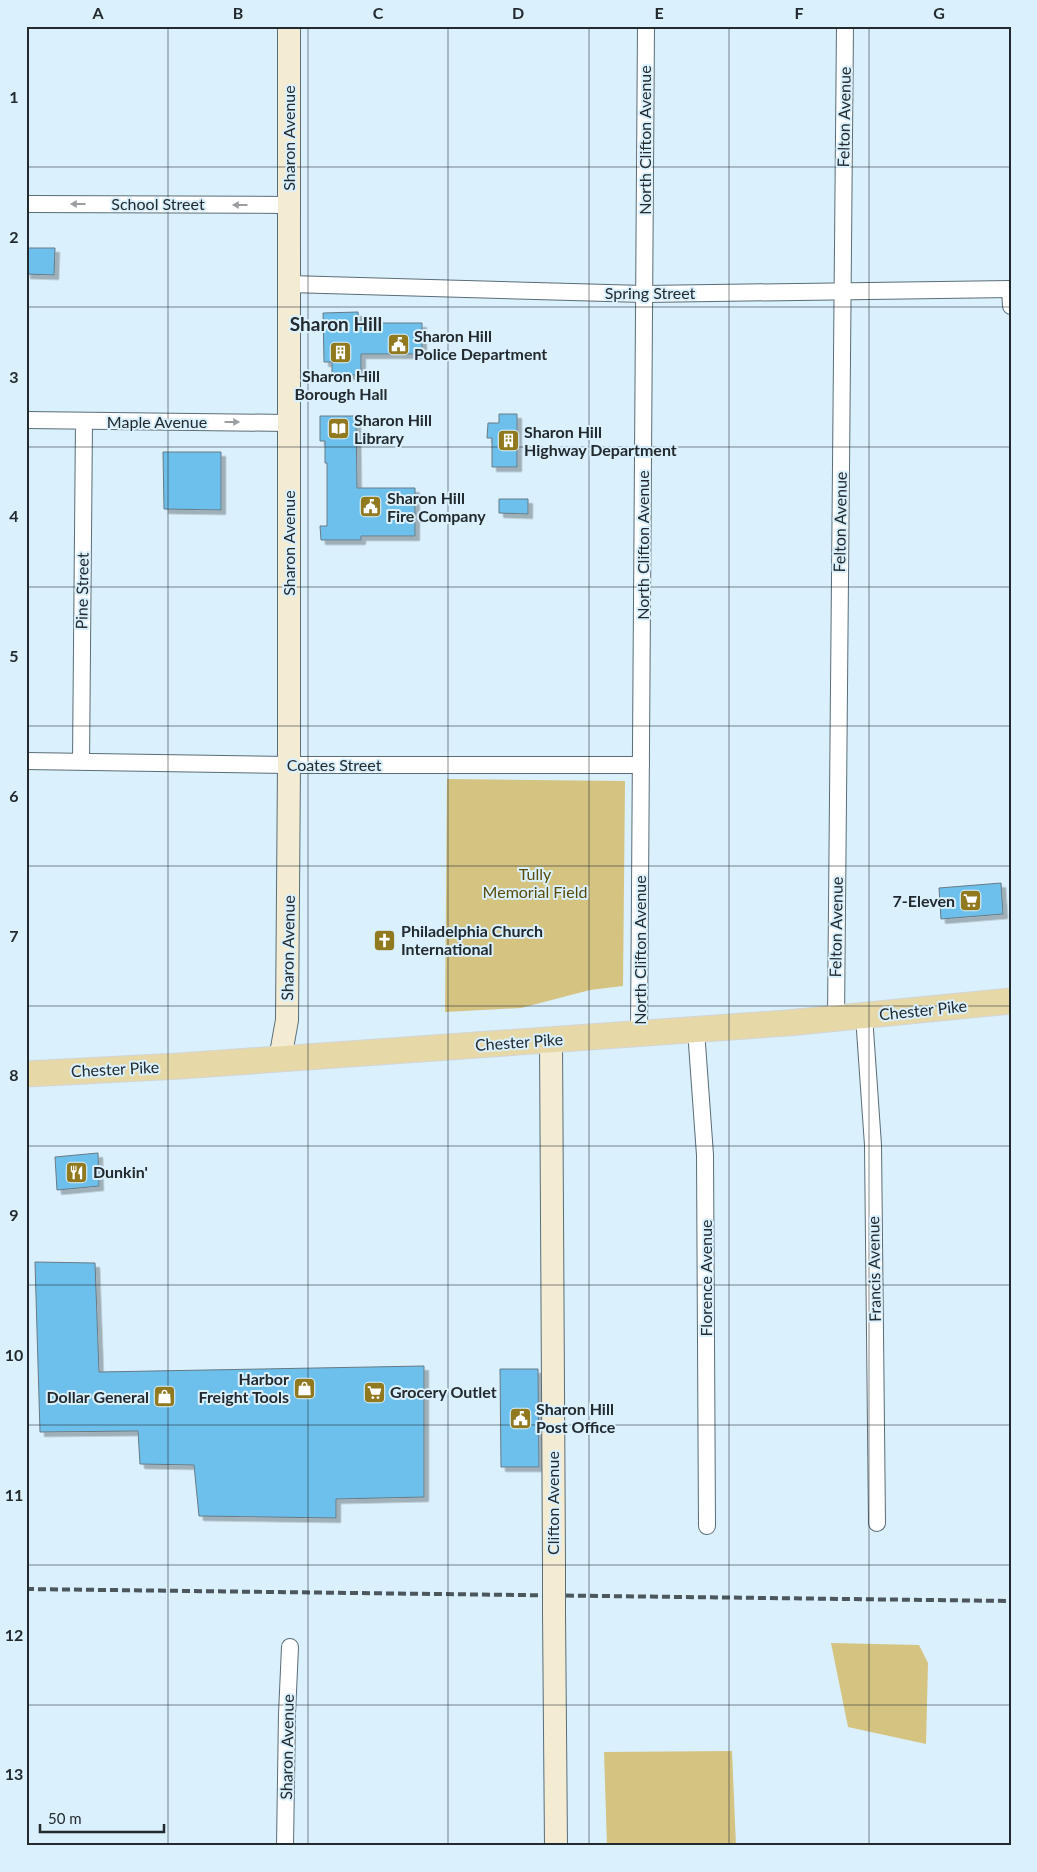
<svg xmlns="http://www.w3.org/2000/svg" width="1037" height="1872" font-family="Lato,sans-serif">
<style>
.green{fill:#d5c382}
.building{fill:#6dc0ec;stroke:#677a85;filter:url(#shadow)}
.lines{fill:none;stroke-linecap:round;stroke-linejoin:round}
.street-casing{stroke:#5a6d78;stroke-width:18}
.secondary-casing{stroke:#5a6d78;stroke-width:24}
.primary-casing{stroke:#d3d4d5;stroke-width:27}
.street{stroke:#fff;stroke-width:16}
.secondary{stroke:#f3ecd3;stroke-width:22}
.primary{stroke:#e6d9a7;stroke-width:25}
.rail{stroke:#4b565d;stroke-width:4;stroke-dasharray:8 4;stroke-linecap:butt}
.secondary-bridge-casing{stroke:#5a6d78;stroke-width:24;stroke-linecap:butt}
.secondary-bridge{stroke:#f3ecd3;stroke-width:22}
.oneway{fill:#9c9fa1}
.grid{fill:none;stroke:#222a2f;stroke-width:1;stroke-opacity:0.55}
.labels{text-anchor:middle;stroke-width:4;stroke-linejoin:round;paint-order:stroke}
.street-label{font-size:16px;fill:#222a2f;stroke:#daf0fc}
.poi-label{font-size:16px;font-weight:bold;fill:#222a2f;stroke:#daf0fc;text-anchor:start}
.park-label{font-size:16px;fill:#594a0a;stroke:#daf0fc}
.quarter-label{font-size:19px;font-weight:bold;fill:#222a2f;stroke:#daf0fc}
.neatline{fill:none;stroke:#222a2f;stroke-width:2}
.grid-label{font-size:16px;text-anchor:middle;font-weight:bold;fill:#222a2f}
</style>
<defs>
<filter id="shadow"><feDropShadow dx="4.5" dy="4.5" stdDeviation="0" flood-color="#0004"/></filter>
</defs>
<rect width="100%" height="100%" fill="#daf0fc"/>
<!-- green -->
<g class="green">
<polygon points="447,779 625,781 623,986 590,990 521,1008 445,1012"/>
<polygon points="831,1643 919,1645 928,1663 926,1744 848,1727"/>
<polygon points="732,1751 736,1846 607,1846 604,1752"/>
</g>
<!-- building -->
<g class="building">
<polygon points="26,248 55,248 54,275 26,274"/>
<polygon points="358,312 359,323 422,323 422,354 361,354 361,371 358,371 358,375 335,375 335,373 332,373 332,362 324,362 323,313"/>
<polygon points="499,414 517,414 517,467 492,467 492,438 487,438 488,423 499,423"/>
<polygon points="320,416 356,416 357,488 415,488 415,536 361,536 361,540 321,540 320,526 327,526 327,463 325,463 325,441 320,441"/>
<polygon points="163,452 221,452 221,510 164,509"/>
<polygon points="499,499 528,499 528,514 499,513"/>
<polygon points="1001,883 1003,914 941,919 939,888"/>
<polygon points="98,1153 99,1186 57,1190 55,1157"/>
<polygon points="35,1262 95,1263 99,1372 424,1366 424,1497 336,1499 336,1518 199,1516 194,1465 140,1464 138,1431 40,1432"/>
<polygon points="500,1369 538,1369 539,1467 501,1467"/>
</g>
<g class="lines">
<defs>
<g id="street">
<polyline points="26,204 289,205"/>
<polyline points="289,284 644,294 1011,289"/>
<polyline points="1010,289 1011,306"/>
<polyline points="26,420 288,423"/>
<polyline points="26,761 289,765 641,765"/>
<polyline points="81,761 84,421"/>
<polyline points="864,1016 873,1145 877,1523"/>
<polyline points="836,1019 845,26"/>
<polyline points="696,1030 705,1155 707,1526"/>
<polyline points="639,1034 646,26"/>
<polyline points="285,1846 287,1714 290,1647"/>
</g>
<g id="secondary">
<polyline points="551,1040 554,1564"/>
<polyline points="280,1059 287,1020 289,765 289,26"/>
<polyline points="554,1613 556,1846"/>
</g>
<polyline id="primary" points="26,1074 180,1066 787,1023 1011,1001"/>
</defs>
<!-- street casing -->
<use href="#street" class="street-casing"/>
<!-- secondary casing -->
<use href="#secondary" class="secondary-casing"/>
<!-- primary casing -->
<use href="#primary" class="primary-casing"/>
<!-- street -->
<use href="#street" class="street"/>
<!-- secondary -->
<use href="#secondary" class="secondary"/>
<!-- primary -->
<use href="#primary" class="primary"/>
<!-- rail -->
<polyline class="rail" points="26,1589 1011,1601"/>
<defs>
<polyline id="secondary-bridge" points="554,1564 554,1613"/>
</defs>
<!-- secondary-bridge casing -->
<use href="#secondary-bridge" class="secondary-bridge-casing"/>
<!-- secondary-bridge -->
<use href="#secondary-bridge" class="secondary-bridge"/>
</g>
<!-- one-way arrows -->
<defs><path id="oneway-solid" d="M-6-.8H1V-3.2L6.5 0L1 3.2V.8H-6Z" transform="scale(1.25)"/></defs>
<g class="oneway">
<use href="#oneway-solid" transform="translate(78 204) rotate(-180)"/>
<use href="#oneway-solid" transform="translate(240 205) rotate(-180)"/>
<use href="#oneway-solid" transform="translate(232 422)"/>
</g>
<!-- grid -->
<path class="grid" d="M168,26V1846M308,26V1846M448,26V1846M589,26V1846M729,26V1846M869,26V1846M26,167H1011M26,307H1011M26,447H1011M26,587H1011M26,726H1011M26,866H1011M26,1006H1011M26,1146H1011M26,1285H1011M26,1425H1011M26,1565H1011M26,1705H1011"/>
<!-- icons -->
<defs>
<symbol id="civic-square" viewBox="-11 -11 22 22"><rect x="-9" y="-9" width="18" height="18" rx="4" fill="#90791f" stroke="#daf0fc"/><path d="M-.6-6.5H3V-4.5H.6V-3L4-1V1h2V6H-6V1h2V-1L-.6-3ZM-1.2 2.5V6h2.4V2.5Z" fill="#fff"/></symbol>
<symbol id="building-square" viewBox="-11 -11 22 22"><rect x="-9" y="-9" width="18" height="18" rx="4" fill="#90791f" stroke="#daf0fc"/><path d="M-4-6H4V6H1V3H-1V6H-4ZM-2.5-4.3h1.7v1.8h-1.7ZM.8-4.3h1.7v1.8H.8ZM-2.5-1h1.7V.8h-1.7ZM.8-1h1.7V.8H.8Z" fill="#fff"/></symbol>
<symbol id="library-square" viewBox="-11 -11 22 22"><rect x="-9" y="-9" width="18" height="18" rx="4" fill="#90791f" stroke="#daf0fc"/><path d="M-6-4Q-3-5.5-.7-3.5V5Q-3 3-6 4ZM6-4Q3-5.5 .7-3.5V5Q3 3 6 4Z" fill="#fff"/></symbol>
<symbol id="supermarket-square" viewBox="-11 -11 22 22"><rect x="-9" y="-9" width="18" height="18" rx="4" fill="#90791f" stroke="#daf0fc"/><path d="M-6-5.5h2.5l.6 2H6L4.5 2H-2.5L-4.4-4H-6ZM-1.5 3.2a1.3 1.3 0 1 0 .1 0ZM3 3.2a1.3 1.3 0 1 0 .1 0Z" fill="#fff"/></symbol>
<symbol id="church-square" viewBox="-11 -11 22 22"><rect x="-9" y="-9" width="18" height="18" rx="4" fill="#90791f" stroke="#daf0fc"/><path d="M-1.2-6h2.4v3.5h3.3v2.4h-3.3V6h-2.4V-.1h-3.3v-2.4h3.3Z" fill="#fff"/></symbol>
<symbol id="restaurant-square" viewBox="-11 -11 22 22"><rect x="-9" y="-9" width="18" height="18" rx="4" fill="#90791f" stroke="#daf0fc"/><path d="M-5-6h1v4h1v-4h1v4h1v-4h1v5L-1.5 .5V6h-2V.5L-5-1ZM5-6V6H3V1.5H1.5Q1.5-4 5-6Z" fill="#fff"/></symbol>
<symbol id="shop-square" viewBox="-11 -11 22 22"><rect x="-9" y="-9" width="18" height="18" rx="4" fill="#90791f" stroke="#daf0fc"/><path d="M-5-2.5h2.3a2.7 3.5 0 0 1 5.4 0H5L5.5 6h-11ZM-1.5-2.5h3a1.5 2.3 0 0 0-3 0Z" fill="#fff"/></symbol>
</defs>
<g fill-rule="evenodd">
<use href="#civic-square" x="386" y="332" width="25" height="25"/>
<use href="#building-square" x="328" y="340" width="25" height="25"/>
<use href="#library-square" x="326" y="416" width="25" height="25"/>
<use href="#building-square" x="496" y="428" width="25" height="25"/>
<use href="#civic-square" x="358" y="494" width="25" height="25"/>
<use href="#supermarket-square" x="958" y="888" width="25" height="25"/>
<use href="#church-square" x="372" y="928" width="25" height="25"/>
<use href="#restaurant-square" x="64" y="1160" width="25" height="25"/>
<use href="#shop-square" x="292" y="1376" width="25" height="25"/>
<use href="#supermarket-square" x="362" y="1380" width="25" height="25"/>
<use href="#shop-square" x="152" y="1384" width="25" height="25"/>
<use href="#civic-square" x="508" y="1406" width="25" height="25"/>
</g>
<g class="labels">
<!-- street labels -->
<g class="street-label">
<text transform="translate(844 117) rotate(-89)" y="6">Felton Avenue</text>
<text transform="translate(289 138) rotate(-90)" y="6">Sharon Avenue</text>
<text transform="translate(645 140) rotate(-90)" y="6">North Clifton Avenue</text>
<text x="158" y="210">School Street</text>
<text x="650" y="299">Spring Street</text>
<text x="157" y="428">Maple Avenue</text>
<text transform="translate(840 522) rotate(-89)" y="6">Felton Avenue</text>
<text transform="translate(289 543) rotate(-90)" y="6">Sharon Avenue</text>
<text transform="translate(643 545) rotate(-90)" y="6">North Clifton Avenue</text>
<text transform="translate(82 591) rotate(-89)" y="6">Pine Street</text>
<text x="334" y="771">Coates Street</text>
<text transform="translate(836 927) rotate(-89)" y="6">Felton Avenue</text>
<text transform="translate(288 948) rotate(-89)" y="6">Sharon Avenue</text>
<text transform="translate(640 950) rotate(-90)" y="6">North Clifton Avenue</text>
<text transform="translate(923 1010) rotate(-6)" y="6">Chester Pike</text>
<text transform="translate(519 1042) rotate(-4)" y="6">Chester Pike</text>
<text transform="translate(115 1069) rotate(-3)" y="6">Chester Pike</text>
<text transform="translate(874 1269) rotate(-91)" y="6">Francis Avenue</text>
<text transform="translate(706 1278) rotate(-90)" y="6">Florence Avenue</text>
<text transform="translate(553 1503) rotate(-90)" y="6">Clifton Avenue</text>
<text transform="translate(287 1747) rotate(-89)" y="6">Sharon Avenue</text>
</g>
<!-- poi labels -->
<g class="poi-label">
<text x="414" y="342">Sharon Hill<tspan x="414" dy="18">Police Department</tspan></text>
<text x="341" y="382" text-anchor="middle">Sharon Hill<tspan x="341" dy="18">Borough Hall</tspan></text>
<text x="354" y="426">Sharon Hill<tspan x="354" dy="18">Library</tspan></text>
<text x="524" y="438">Sharon Hill<tspan x="524" dy="18">Highway Department</tspan></text>
<text x="387" y="504">Sharon Hill<tspan x="387" dy="18">Fire Company</tspan></text>
<text x="955" y="907" text-anchor="end">7-Eleven</text>
<text x="401" y="937">Philadelphia Church<tspan x="401" dy="18">International</tspan></text>
<text x="93" y="1178">Dunkin'</text>
<text x="289" y="1385" text-anchor="end">Harbor<tspan x="289" dy="18">Freight Tools</tspan></text>
<text x="390" y="1398">Grocery Outlet</text>
<text x="149" y="1403" text-anchor="end">Dollar General</text>
<text x="536" y="1415">Sharon Hill<tspan x="536" dy="18">Post Office</tspan></text>
</g>
<!-- park labels -->
<g class="park-label">
<text x="535" y="880">Tully<tspan x="535" dy="18">Memorial Field</tspan></text>
</g>
<!-- quarter labels -->
<g class="quarter-label">
<text x="336" y="331">Sharon Hill</text>
</g>
</g>
<!-- border -->
<rect width="1037" height="1872" fill="none" stroke="#daf0fc" stroke-width="55"/>
<!-- scale -->
<path d="M40 1824v8h124v-8" fill="none" stroke="#222a2f" stroke-width="2.5"/>
<text x="48" y="1824" font-size="15" fill="#222a2f" stroke="#daf0fc" stroke-width="4" paint-order="stroke">50 m</text>
<rect x="28" y="28" width="982" height="1816" class="neatline"/>
<g class="grid-label">
<text x="98" y="19">A</text>
<text x="238" y="19">B</text>
<text x="378" y="19">C</text>
<text x="518" y="19">D</text>
<text x="659" y="19">E</text>
<text x="799" y="19">F</text>
<text x="939" y="19">G</text>
<text x="14" y="103">1</text>
<text x="14" y="243">2</text>
<text x="14" y="383">3</text>
<text x="14" y="522">4</text>
<text x="14" y="662">5</text>
<text x="14" y="802">6</text>
<text x="14" y="942">7</text>
<text x="14" y="1081">8</text>
<text x="14" y="1221">9</text>
<text x="14" y="1361">10</text>
<text x="14" y="1501">11</text>
<text x="14" y="1641">12</text>
<text x="14" y="1780">13</text>
</g>
</svg>
